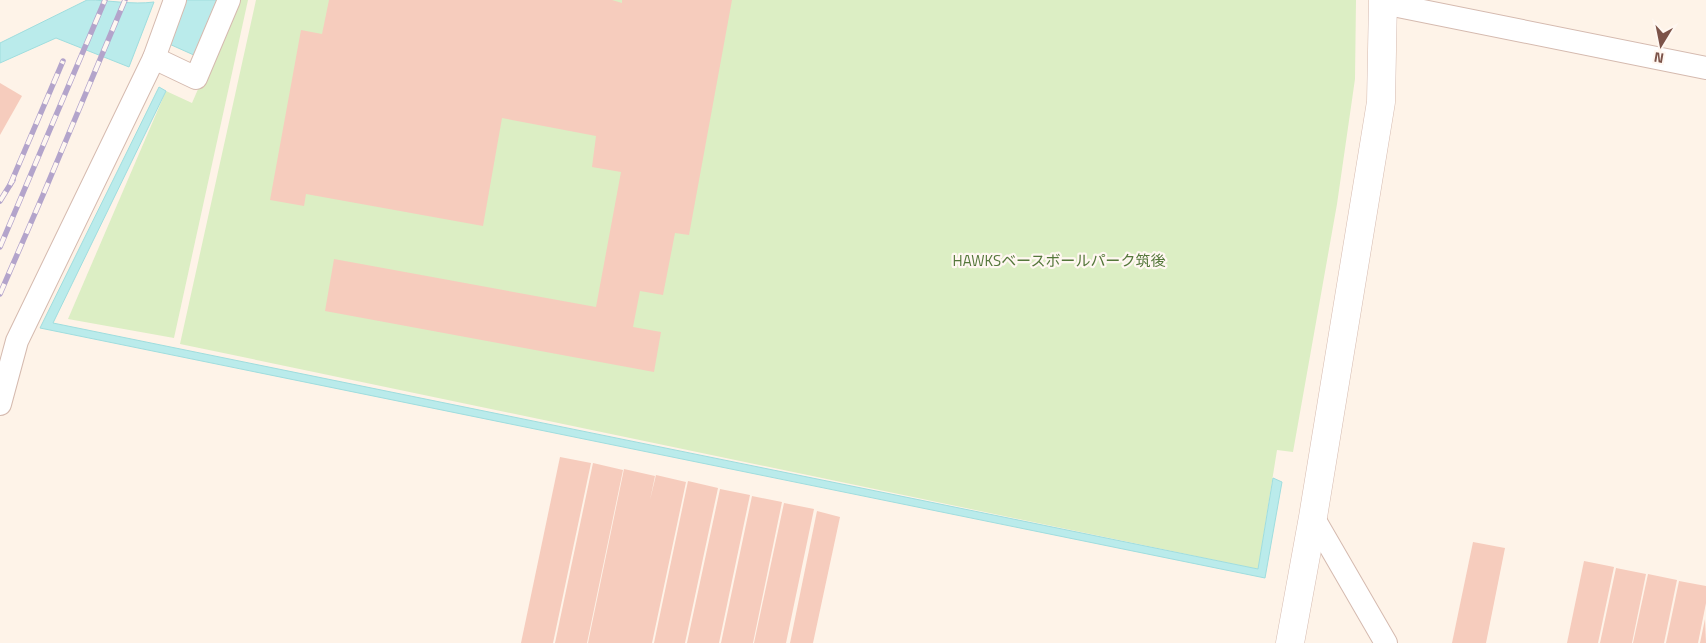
<svg xmlns="http://www.w3.org/2000/svg" width="1706" height="643" font-family="'Titillium Web','Noto Sans JP',sans-serif">
<style>
.green{fill:#dceec4}
.water{fill:#baebeb;stroke:#9fddde}
.building{fill:#f6ccbd}
.lines{fill:none;stroke-linecap:round;stroke-linejoin:round}
.minor-casing{stroke:#d5baaf;stroke-width:24}
.tertiary-casing{stroke:#d5baaf;stroke-width:29}
.minor{stroke:#fff;stroke-width:22}
.tertiary{stroke:#fff;stroke-width:28}
.rail-casing{stroke:#b3a4cb;stroke-width:5.5}
.rail{stroke:#fff7f1;stroke-width:4;stroke-dasharray:11;stroke-linecap:butt}
.labels{text-anchor:middle;stroke-width:4.5;stroke-linejoin:round;paint-order:stroke}
.park-label{font-size:15px;fill:#54773a;stroke:#fff7f1}
</style>
<rect width="100%" height="100%" fill="#fef3e8"/>
<!-- green -->
<g class="green">
<polygon points="237,0 248,0 174,338 68,319 166,91 192,103"/>
<polygon points="256,0 1356,0 1355,79 1337,204 1293,452 1277,450 1258,569 180,344"/>
</g>
<!-- water -->
<g class="water">
<path d="M87,0C109,0 132,5 154,2L129,67L56,38L0,63V43Z"/>
<polygon points="185,0 218,0 196,56 167,43"/>
<polygon points="159,87 166,91 53,323 1258,569 1273,478 1282,482 1265,578 40,328"/>
</g>
<!-- building -->
<g class="building">
<polygon points="329,0 612,0 622,3 622,0 732,0 689,235 675,233 663,295 640,291 633,327 661,332 654,372 325,311 334,259 596,307 621,172 592,167 596,136 502,118 483,226 306,194 304,206 270,200 301,30 322,34"/>
<polygon points="0,83 22,96 0,135"/>
<polygon points="560,457 591,463 553,643 521,643"/>
<polygon points="593,463 623,470 587,643 555,643"/>
<polygon points="624,469 655,476 650,500 656,475 686,482 652,643 588,643"/>
<polygon points="688,481 718,488 685,643 654,643"/>
<polygon points="720,489 750,495 719,643 687,643"/>
<polygon points="752,496 782,502 753,643 721,643"/>
<polygon points="784,503 814,509 786,643 754,643"/>
<polygon points="817,511 840,517 813,643 790,643"/>
<polygon points="1473,542 1505,548 1486,643 1452,643"/>
<polygon points="1584,561 1614,567 1598,643 1567,643"/>
<polygon points="1616,568 1646,574 1632,643 1600,643"/>
<polygon points="1648,574 1677,580 1664,643 1633,643"/>
<polygon points="1679,581 1706,586 1706,603 1698,643 1666,643"/>
<polygon points="1705,619 1706,643 1700,643"/>
</g>
<g class="lines">
<defs>
<g id="minor">
<polyline points="1383,3 1706,68"/>
<polyline points="154,58 196,78 229,0"/>
<polyline points="0,404 17,341 154,58 175,0"/>
<polyline points="1313,517 1386,643"/>
</g>
<polyline id="tertiary" points="1290,643 1313,517 1381,102 1383,0"/>
</defs>
<!-- minor casing -->
<use href="#minor" class="minor-casing"/>
<!-- tertiary casing -->
<use href="#tertiary" class="tertiary-casing"/>
<!-- minor -->
<use href="#minor" class="minor"/>
<!-- tertiary -->
<use href="#tertiary" class="tertiary"/>
<defs>
<g id="rail">
<polyline points="10,185 63,61"/>
<polyline points="0,201 13,180"/>
<polyline points="0,247 105,0"/>
<polyline points="0,294 43,195 125,0"/>
</g>
</defs>
<!-- rail casing -->
<use href="#rail" class="rail-casing"/>
<!-- rail -->
<use href="#rail" class="rail"/>
</g>
<g class="labels">
<!-- park labels -->
<g class="park-label">
<text x="1059" y="266">HAWKSベースボールパーク筑後</text>
</g>
</g>
<!-- north arrow -->
<g transform="translate(1661 45) rotate(190)" stroke="#fff7f1" stroke-width="4" paint-order="stroke">
<path d="M0-4L9 19L0 12L-9 19Z" fill="#7c5349"/>
<text y="-8" font-size="14" font-weight="bold" text-anchor="middle" fill="#7c5349">N</text>
</g>
</svg>
